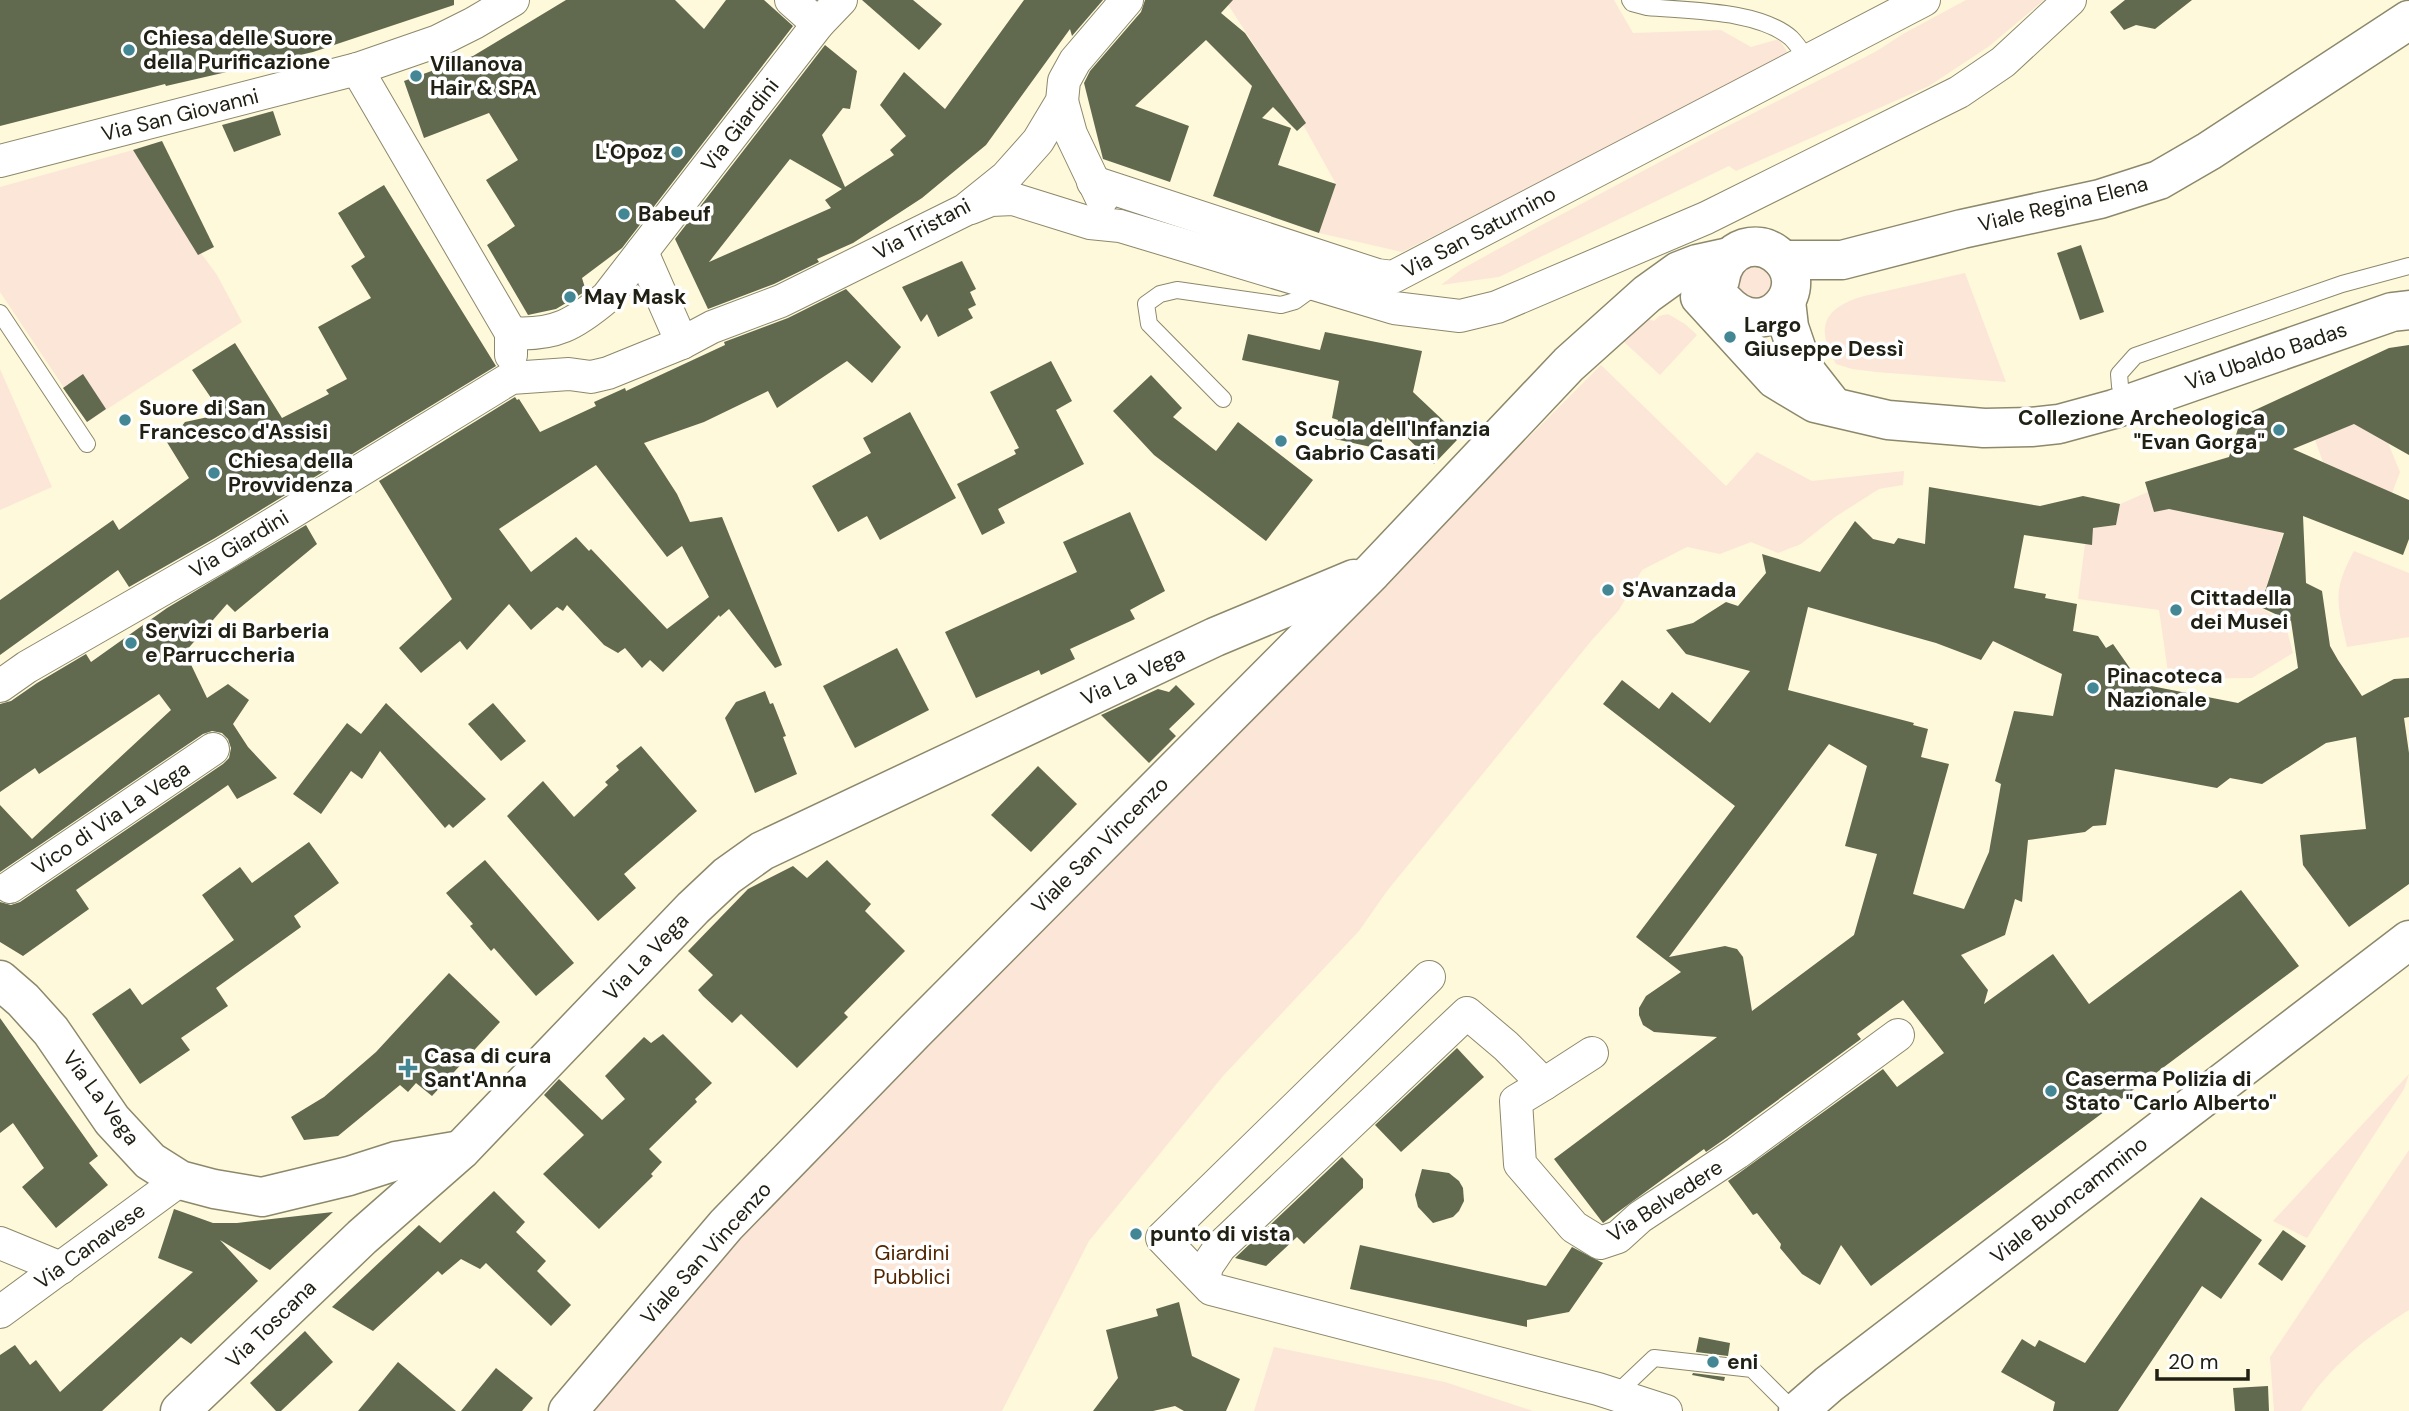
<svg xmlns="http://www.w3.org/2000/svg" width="2409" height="1411" font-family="'DM Sans',sans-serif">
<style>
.green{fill:#fce6d8}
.building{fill:#61694f;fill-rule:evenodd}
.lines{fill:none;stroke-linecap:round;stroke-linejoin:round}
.lane-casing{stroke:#8c886b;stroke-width:18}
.street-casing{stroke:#8c886b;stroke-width:34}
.secondary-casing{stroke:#8c886b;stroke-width:41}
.lane{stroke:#fff;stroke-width:16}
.street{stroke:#fff;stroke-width:32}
.secondary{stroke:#fff;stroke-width:38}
.poi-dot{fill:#438795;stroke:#fff;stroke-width:2.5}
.labels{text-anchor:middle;stroke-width:7;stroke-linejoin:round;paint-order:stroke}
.poi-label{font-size:21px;font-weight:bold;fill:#212014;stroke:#fff;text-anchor:start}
.street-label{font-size:21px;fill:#212014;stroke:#fff}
.park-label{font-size:21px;fill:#522600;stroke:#fff}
</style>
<rect width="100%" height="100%" fill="#fef9da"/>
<!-- green -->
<g class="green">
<polygon points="1225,0 1614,0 1633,33 1721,30 1751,47 1779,39 1788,53 1740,81 1402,252 1319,233 1336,184 1286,94"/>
<polygon points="1966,0 2044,0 1988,47 1929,86 1736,171 1729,166 1499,277 1441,285 1462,269 1538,227 1714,133 1875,52 1903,34"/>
<polygon points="133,150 178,222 217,275 242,322 87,422 0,292 0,187"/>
<polygon points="1747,264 1766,265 1776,287 1757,303 1737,288 1736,281"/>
<path d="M1965,273L2006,382L1876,372L1852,369L1836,364C1815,327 1823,308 1864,296Z"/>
<polygon points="1668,314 1685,324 1697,335 1660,375 1623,341 1649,319 1654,321 1659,316"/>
<polygon points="1601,365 1726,486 1757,452 1812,481 1904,471 1903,485 1879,489 1835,517 1801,544 1778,553 1751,542 1720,554 1687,547 1642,570 1619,610 1592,640 1387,891 1359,931 1223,1076 1089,1241 1002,1411 590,1411 734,1238 938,1029"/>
<polygon points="0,369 52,487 0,510"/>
<polygon points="2354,424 2388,443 2400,472 2392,493 2323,462 2315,440"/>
<polygon points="2148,492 2169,509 2283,533 2260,607 2285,623 2293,653 2252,678 2169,679 2159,610 2078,599 2085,544 2092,544 2093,528 2116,525 2120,504"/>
<path d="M2354,551L2409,573V637L2347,647C2338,603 2331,593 2354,551Z"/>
<polygon points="2409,1074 2404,1089 2307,1238 2273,1221"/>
<path d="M2409,1150V1310C2367,1336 2327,1369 2301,1411H2274L2270,1357Z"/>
<polygon points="1274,1347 1445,1382 1533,1411 1254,1411"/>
</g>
<!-- building -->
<g class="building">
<polygon points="0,0 454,0 454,5 313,52 166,86 165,84 0,126"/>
<polygon points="566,0 675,0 704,29 726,0 764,0 793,26 622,248 582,278 586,291 556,309 528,315 487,245 515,226 486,180 518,160 489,113 424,138 404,81 473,56"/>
<polygon points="862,0 913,0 942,24 919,50"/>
<path d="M1024,0H1103L1072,36L1070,29L986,145L922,198L853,243L817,259L819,262L774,284L708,309L675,239L825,45L857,71L850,109L843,108L822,135L845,187L894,155L890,150L906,136L880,105L904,72L945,109ZM790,159L842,189L825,200L831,208L709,262Z"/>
<polygon points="1145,0 1233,0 1221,13 1245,33 1306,123 1297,131 1273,107 1262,118 1291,128 1278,165 1336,184 1319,233 1213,196 1252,86 1206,40 1135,106 1189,126 1170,182 1103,159 1084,83 1090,71 1141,12"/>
<polygon points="2125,0 2192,0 2155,29 2136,25 2124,30 2110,12"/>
<polygon points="273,111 281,135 234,152 222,125"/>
<polygon points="162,141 214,247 198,255 133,150"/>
<polygon points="384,185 496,366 215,538 129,587 118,570 0,655 0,600 113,520 119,530 189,478 165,439 178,431 185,422 222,414 192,370 235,343 282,418 329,394 326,390 347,379 318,327 371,298 351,266 365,257 338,213"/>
<polygon points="2081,245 2104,312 2080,320 2057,253"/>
<polygon points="962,261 976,289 970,292 976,305 968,309 973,318 938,337 927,314 921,322 902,287"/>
<path d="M846,289L901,347L872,383L847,361L777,408L768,391L704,422L644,443L677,494L690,522L722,517L782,665L775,668L729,609L720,617L719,615L663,672L650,660L642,668L625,648L618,653L604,645L567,605L563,611L557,607L531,630L509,604L467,650L460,641L421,673L399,648L452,599L379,481L515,397L517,400L519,399L540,432L596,406L594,402L625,388L626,391L725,345L724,342L788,318ZM596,465L667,557L682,546L709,597L667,629L591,549L589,551L576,537L531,572L499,529Z"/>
<polygon points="1325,332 1422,351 1413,392 1448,425 1445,428 1457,440 1434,464 1387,418 1380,449 1335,439 1338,420 1332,418 1339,381 1242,360 1248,334 1320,350"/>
<path d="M2409,345V455L2354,424L2293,449L2409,500V539L2403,555L2303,516L2306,583L2322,591L2330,646L2338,660L2362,696L2394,679L2409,678V717L2404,718L2409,753V884L2349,927L2303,865L2300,835L2366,829L2356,737L2326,743L2262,784L2230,778L2217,788L2115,769L2106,825L2093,826L2085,832L2028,840L2022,902L2015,899L2005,935L1961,955L1988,990L1984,1004L2053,954L2089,1004L2241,890L2299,966L1871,1286L1841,1245L1820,1285L1802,1274L1780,1248L1781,1244L1757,1213L1753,1215L1728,1181L1883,1069L1897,1087L1944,1053L1903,1000L1857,1034L1861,1039L1726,1138L1706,1152L1704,1149L1603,1223L1554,1159L1717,1037L1654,1032L1643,1025L1639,1015V1008L1646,996L1681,972L1636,937L1735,806L1603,704L1622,680L1659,709L1672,692L1710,723L1750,671L1686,654L1666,630L1693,623L1726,602L1738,606L1766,573L1762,554L1820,572L1855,521L1873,539L1894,544L1898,538L1925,544L1929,487L2040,506L2083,496L2120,504L2116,525L2093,528L2092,545L2024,535L2014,588L2046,594L2045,598L2077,604L2073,631L2098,636L2106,648L2113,644L2141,684L2238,703L2298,668L2291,621L2260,607L2284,533L2169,509L2154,512L2145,482L2229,457L2242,416L2389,348ZM1808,607L1936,643L1981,660L1993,641L2062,674L2053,716L2014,711L1995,781L2001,784L1989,852L1964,909L1913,894L1949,764L1921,757L1928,729L1913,725L1914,723L1788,690ZM1829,744L1867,766L1845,846L1877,854L1854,935L1752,1011L1743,957L1737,949L1725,946L1669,957Z"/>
<polygon points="1051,361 1072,401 1056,410 1084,464 998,509 1005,523 982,535 957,484 1016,454 1014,450 1019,448 990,392"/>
<polygon points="83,374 106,409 87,422 63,388"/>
<polygon points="1151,375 1182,408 1173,417 1216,451 1238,422 1313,480 1266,541 1154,455 1113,411"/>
<polygon points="910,412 956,498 880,540 867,516 838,532 812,486 871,453 863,438"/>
<polygon points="1130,512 1165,591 1130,610 1135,619 1070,649 1075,659 1041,675 1039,670 976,698 945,632 1077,572 1063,542"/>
<polygon points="306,525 317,544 235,612 227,604 185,652 207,698 228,684 249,700 233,724 248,747 277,778 237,799 228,785 76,890 89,909 23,956 0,942 0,902 11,905 20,902 223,764 229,758 231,748 228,739 222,733 212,731 203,734 0,872 0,805 32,839 171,710 159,694 39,774 35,768 0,792 0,704 11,701 37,683 86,654 91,662 167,608"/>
<polygon points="897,648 929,710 855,748 823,686"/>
<polygon points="1176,685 1195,704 1169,729 1176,736 1149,763 1101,715 1158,689 1169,692"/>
<polygon points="765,691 770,704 773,703 786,736 783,737 797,774 755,793 725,718 736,702"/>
<polygon points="386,703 486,799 453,828 449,824 445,828 380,751 362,779 351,771 321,814 293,794 347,723 361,734"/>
<polygon points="493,703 526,741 501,761 468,724"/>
<polygon points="641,746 697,811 624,874 636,888 598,921 507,816 543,781 574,817 608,785 605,782 619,770 616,766"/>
<polygon points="1038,766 1077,804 1031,852 991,815"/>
<polygon points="309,842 339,883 294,916 301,927 216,988 228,1006 181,1038 190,1050 140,1084 92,1014 130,988 142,1005 234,940 202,895 240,867 252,883"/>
<polygon points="485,860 574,963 536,996 494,948 491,951 470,926 473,924 446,893"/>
<polygon points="827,860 871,904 865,911 905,951 844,1013 848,1017 797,1068 741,1014 732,1023 703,996 698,990 713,975 688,951 748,889 793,866 807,878"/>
<polygon points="449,973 500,1022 432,1096 416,1083 408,1092 400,1085 338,1136 304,1140 291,1117 324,1097 376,1052"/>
<polygon points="0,1018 98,1156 89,1163 108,1185 56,1228 22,1187 44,1168 13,1123 0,1133"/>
<polygon points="663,1034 712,1083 695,1099 697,1102 649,1149 662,1162 651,1174 653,1176 599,1229 543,1174 584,1135 544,1095 559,1079 602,1120 625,1099 605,1076 644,1037 651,1043"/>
<polygon points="1457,1048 1484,1077 1401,1152 1375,1125"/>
<polygon points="1342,1157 1363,1179 1363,1188 1304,1244 1297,1237 1266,1266 1235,1258"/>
<polygon points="1422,1169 1449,1173 1459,1181 1463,1188 1464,1201 1459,1211 1453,1217 1433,1223 1418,1207 1415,1195"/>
<polygon points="494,1191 525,1222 516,1232 546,1261 537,1271 571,1305 551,1326 486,1263 480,1269 461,1259 442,1275 438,1271 373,1331 332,1307 419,1225 440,1243"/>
<polygon points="2201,1197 2262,1240 2221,1299 2202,1286 2118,1411 2053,1411 2055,1402 2001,1372 2022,1339 2035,1347 2039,1340 2085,1363"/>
<polygon points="174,1209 213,1223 237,1223 333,1212 270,1270 220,1240 258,1281 191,1344 181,1337 102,1411 0,1411 0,1355 15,1345 30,1365 36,1360 60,1392 193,1272 158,1258"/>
<polygon points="2283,1230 2306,1246 2282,1281 2258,1264"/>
<polygon points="1360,1245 1546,1286 1572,1247 1603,1263 1569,1312 1527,1320 1527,1327 1350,1289"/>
<polygon points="1179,1302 1192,1356 1240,1379 1226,1411 1184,1411 1175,1406 1153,1411 1093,1411 1118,1378 1106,1330 1158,1316 1156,1309"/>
<polygon points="305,1331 333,1362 281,1411 276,1411 250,1383"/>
<polygon points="1699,1337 1730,1343 1728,1356 1696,1352"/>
<polygon points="398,1362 456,1411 358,1411"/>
<polygon points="496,1368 533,1398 522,1411 461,1411"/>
<polygon points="1693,1373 1725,1377 1724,1381 1692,1375"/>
<polygon points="2268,1386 2269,1411 2235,1411 2233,1388"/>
</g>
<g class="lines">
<defs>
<g id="lane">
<path d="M1630,0L1632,3L1647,7C1689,11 1759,10 1791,38C1797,44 1803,53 1808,60"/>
<polyline points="0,313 87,444"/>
<polyline points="1223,399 1149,324 1146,304 1160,294 1177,290 1281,305 1295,301 1317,285"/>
<polyline points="2129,403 2120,386 2119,374 2135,356 2342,284 2409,266"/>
<polyline points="1615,1395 1654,1358 1752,1369 1787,1404"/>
</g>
<g id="street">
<polyline points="791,0 818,24"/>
<polyline points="357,69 511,333 511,355"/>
<polyline points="1062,101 1071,134 1102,199"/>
<polyline points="0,161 357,69 438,41 474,23 513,0"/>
<polyline points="1093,182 1377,275 1393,277 1924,0"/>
<polyline points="971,208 991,200 1013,199 1090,223 1120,226 1394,308 1460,316 1497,307 1706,218 1959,92 2003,62 2070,0"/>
<polyline points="642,252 682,343"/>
<path d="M511,333C555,336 575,324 607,297L818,24L841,0"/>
<polyline points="0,686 27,667 224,554 511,378 569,374 591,377 608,373 682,343 712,327 781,301 965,210 1006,177 1038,141 1062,101 1064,81 1075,61 1127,0"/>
<polyline points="10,887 213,749"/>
<polyline points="1429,977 1162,1238 1211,1289 1598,1389 1666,1411"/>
<polyline points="1544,1084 1516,1101 1520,1164 1574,1227 1600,1243 1618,1237 1640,1217 1737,1153 1898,1035"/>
<polyline points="0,1243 61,1268"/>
<polyline points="1204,1280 1207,1266 1220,1247 1467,1013 1506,1046 1544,1084 1592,1053"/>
<polyline points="0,1312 180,1180"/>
</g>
<g id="secondary">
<polyline points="1783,260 1842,260 1962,229 2100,199 2159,180 2209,151 2409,20"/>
<path d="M1720,280C1722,265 1730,253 1745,248C1756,245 1767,247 1776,254C1817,285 1766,347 1725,302"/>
<polyline points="1700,297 1775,379 1815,403 1888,420 1984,428 2031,427 2059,424 2114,409 2392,312 2409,310"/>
<polyline points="1786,301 1789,327 1803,368 1832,405"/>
<polyline points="0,980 23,1000 51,1031 112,1120 150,1161 180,1180 214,1189 262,1197 349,1176 396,1161 461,1150"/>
<polyline points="180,1411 362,1237 461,1150 693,908 727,876 762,851 1215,637 1354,579"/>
<polyline points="568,1411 726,1225 915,1031 1372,572 1569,364 1647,294 1679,271 1697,264 1729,257"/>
<polyline points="1798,1411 1829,1384 2409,940"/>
</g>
</defs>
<!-- lane casing -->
<use href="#lane" class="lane-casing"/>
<!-- street casing -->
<use href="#street" class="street-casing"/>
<!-- secondary casing -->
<use href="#secondary" class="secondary-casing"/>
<!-- lane -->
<use href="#lane" class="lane"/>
<!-- street -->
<use href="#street" class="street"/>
<!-- secondary -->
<use href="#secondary" class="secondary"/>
</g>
<!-- markers -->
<g class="poi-dot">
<circle cx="129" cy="50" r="7"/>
<circle cx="416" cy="76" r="7"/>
<circle cx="677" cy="152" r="7"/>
<circle cx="624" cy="214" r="7"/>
<circle cx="570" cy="297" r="7"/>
<circle cx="1730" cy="337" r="7"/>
<circle cx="125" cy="420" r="7"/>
<circle cx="2279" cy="430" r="7"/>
<circle cx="1281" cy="441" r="7"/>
<circle cx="214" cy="473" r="7"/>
<circle cx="1608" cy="590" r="7"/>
<circle cx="2176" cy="610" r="7"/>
<circle cx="131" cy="643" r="7"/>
<circle cx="2093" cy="688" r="7"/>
<path d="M404.5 1057.5h7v7h7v7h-7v7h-7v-7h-7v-7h7z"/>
<circle cx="2051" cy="1091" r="7"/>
<circle cx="1136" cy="1234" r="7"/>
<circle cx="1713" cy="1362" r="7"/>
</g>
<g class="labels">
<!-- poi labels -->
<g class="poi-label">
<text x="143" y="45">Chiesa delle Suore<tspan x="143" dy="24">della Purificazione</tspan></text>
<text x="430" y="71">Villanova<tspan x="430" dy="24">Hair &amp; SPA</tspan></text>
<text x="663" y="159" text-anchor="end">L'Opoz</text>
<text x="638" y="221">Babeuf</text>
<text x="584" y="304">May Mask</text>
<text x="1744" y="332">Largo<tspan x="1744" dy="24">Giuseppe Dessì</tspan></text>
<text x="139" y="415">Suore di San<tspan x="139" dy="24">Francesco d'Assisi</tspan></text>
<text x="2265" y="425" text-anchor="end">Collezione Archeologica<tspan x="2265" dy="24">"Evan Gorga"</tspan></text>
<text x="1295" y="436">Scuola dell'Infanzia<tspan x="1295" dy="24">Gabrio Casati</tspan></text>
<text x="228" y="468">Chiesa della<tspan x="228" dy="24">Provvidenza</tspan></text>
<text x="1622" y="597">S'Avanzada</text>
<text x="2190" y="605">Cittadella<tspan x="2190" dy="24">dei Musei</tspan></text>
<text x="145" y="638">Servizi di Barberia<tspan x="145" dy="24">e Parruccheria</tspan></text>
<text x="2107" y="683">Pinacoteca<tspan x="2107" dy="24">Nazionale</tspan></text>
<text x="424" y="1063">Casa di cura<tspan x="424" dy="24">Sant'Anna</tspan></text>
<text x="2065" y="1086">Caserma Polizia di<tspan x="2065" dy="24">Stato "Carlo Alberto"</tspan></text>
<text x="1150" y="1241">punto di vista</text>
<text x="1727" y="1369">eni</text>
</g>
<!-- street labels -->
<g class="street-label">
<text transform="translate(180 115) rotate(-14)" y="7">Via San Giovanni</text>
<text transform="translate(740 125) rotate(-52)" y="7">Via Giardini</text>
<text transform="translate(2063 204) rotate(-14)" y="7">Viale Regina Elena</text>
<text transform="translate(922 229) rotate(-28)" y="7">Via Tristani</text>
<text transform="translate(1479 232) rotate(-28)" y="7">Via San Saturnino</text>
<text transform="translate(2266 356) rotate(-19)" y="7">Via Ubaldo Badas</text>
<text transform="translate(239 544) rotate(-31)" y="7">Via Giardini</text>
<text transform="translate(1133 676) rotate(-25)" y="7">Via La Vega</text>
<text transform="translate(111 818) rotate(-34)" y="7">Vico di Via La Vega</text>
<text transform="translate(1100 845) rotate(-45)" y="7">Viale San Vincenzo</text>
<text transform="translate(646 957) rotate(-46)" y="7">Via La Vega</text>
<text transform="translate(101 1098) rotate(53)" y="7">Via La Vega</text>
<text transform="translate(2069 1200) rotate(-38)" y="7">Viale Buoncammino</text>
<text transform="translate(1665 1201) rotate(-33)" y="7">Via Belvedere</text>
<text transform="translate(90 1246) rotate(-36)" y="7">Via Canavese</text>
<text transform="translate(706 1253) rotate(-48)" y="7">Viale San Vincenzo</text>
<text transform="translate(271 1324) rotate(-44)" y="7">Via Toscana</text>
</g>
<!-- park labels -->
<g class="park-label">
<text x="912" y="1260">Giardini<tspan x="912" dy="24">Pubblici</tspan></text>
</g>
</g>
<!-- scale -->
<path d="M2157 1369v10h91v-10" fill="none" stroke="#212014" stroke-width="3.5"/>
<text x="2168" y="1369" font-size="21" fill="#212014" stroke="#ffffff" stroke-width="5" paint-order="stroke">20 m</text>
</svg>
